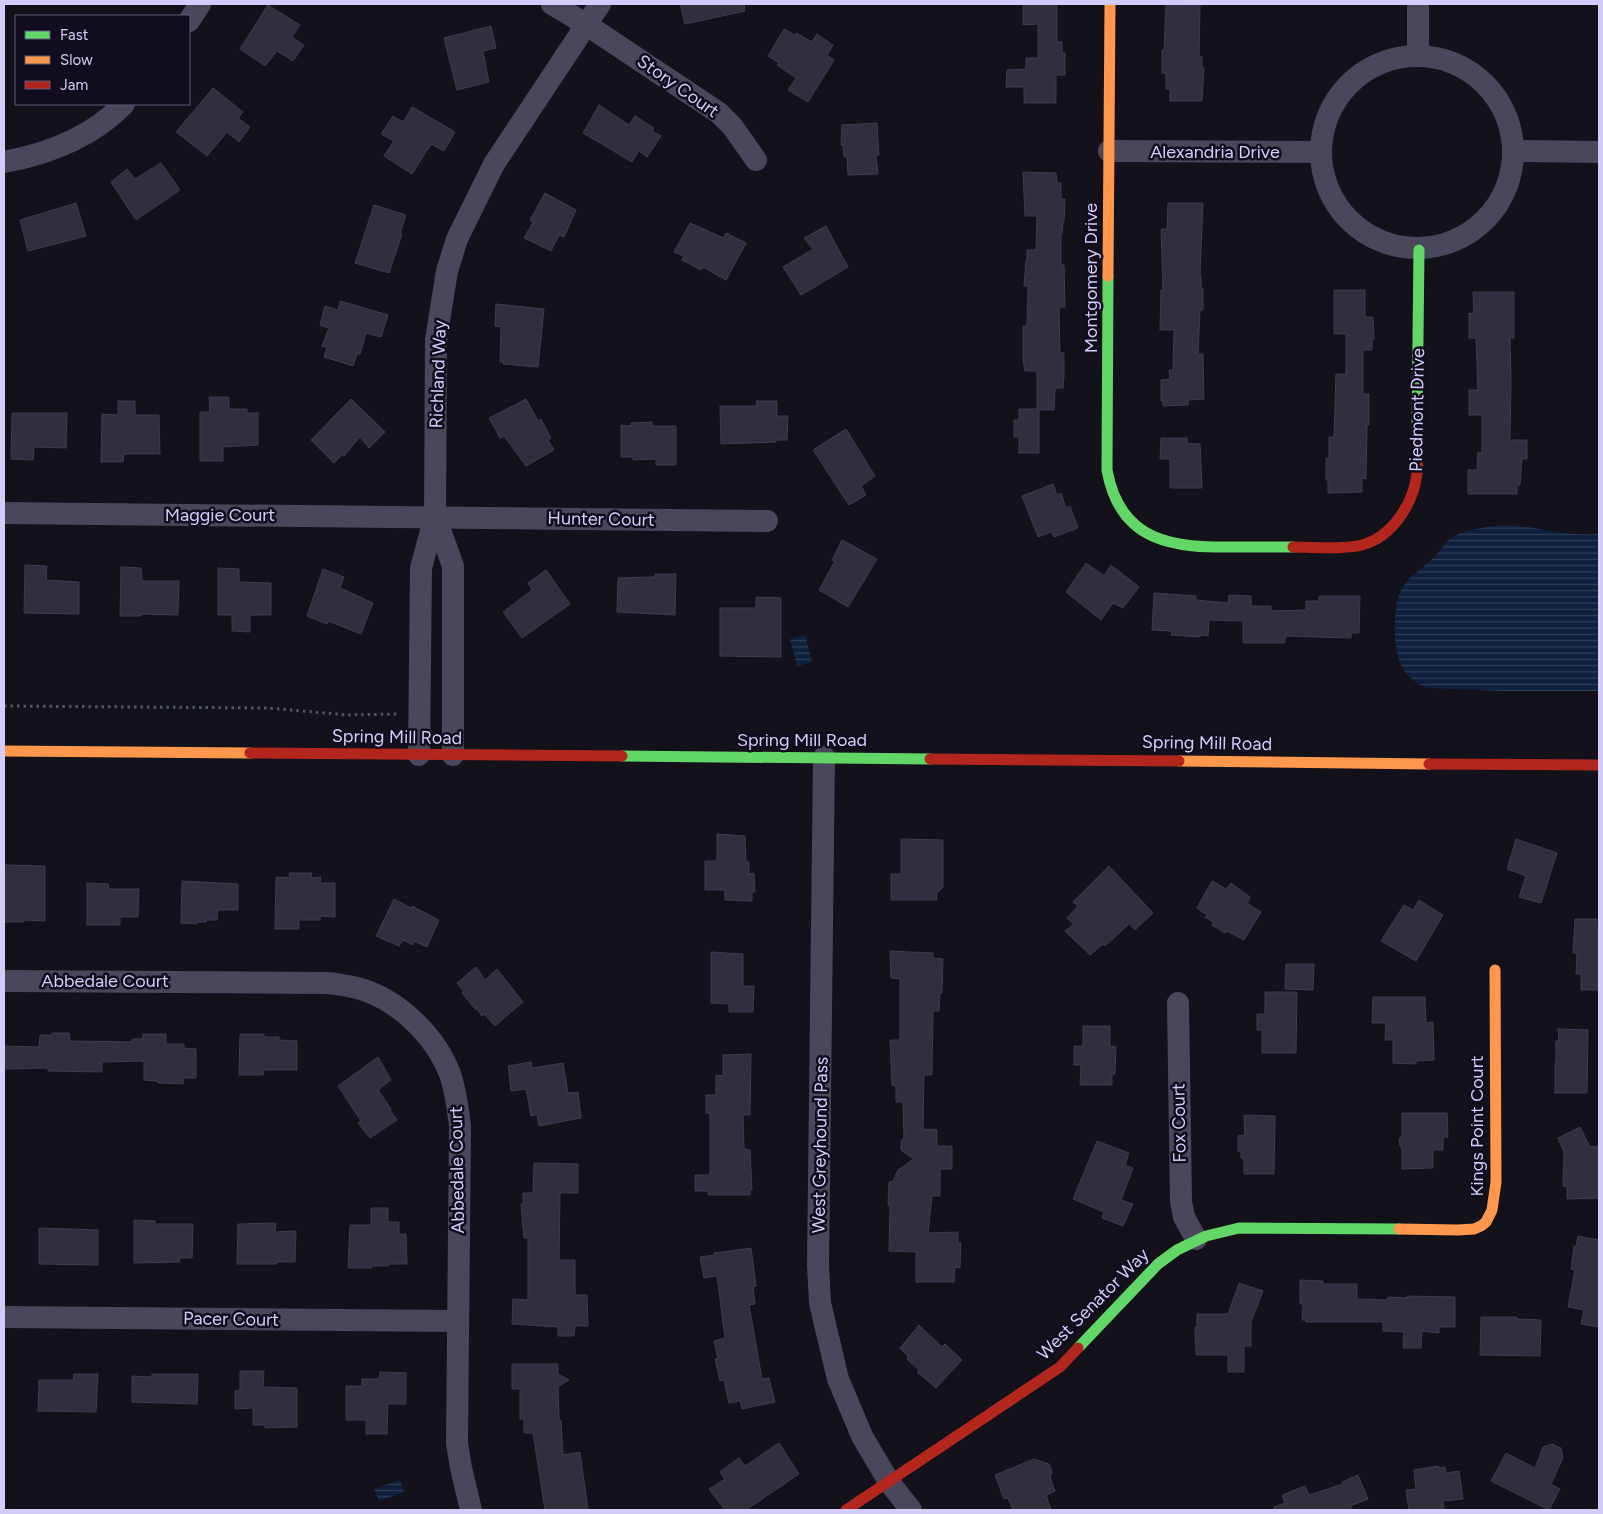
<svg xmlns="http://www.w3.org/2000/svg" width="1603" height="1514" font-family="Figtree,sans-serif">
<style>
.water{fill:url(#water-rules)}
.building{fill:#312f3d;stroke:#403b4e}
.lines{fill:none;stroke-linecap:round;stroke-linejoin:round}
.path{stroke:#4c5865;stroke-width:3;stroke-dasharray:2.5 4;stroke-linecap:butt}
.street{stroke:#49475b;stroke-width:22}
.fast{stroke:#63d668;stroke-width:11}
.slow{stroke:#ff974d;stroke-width:11}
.jam{stroke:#b3261e;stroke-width:11}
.labels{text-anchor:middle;stroke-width:5;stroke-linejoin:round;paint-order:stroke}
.street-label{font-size:18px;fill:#d4cdfc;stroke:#110d1e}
</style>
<defs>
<pattern id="water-rules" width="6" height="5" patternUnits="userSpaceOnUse" patternTransform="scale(1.25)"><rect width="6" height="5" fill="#0e203d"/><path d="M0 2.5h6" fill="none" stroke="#303f5a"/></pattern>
</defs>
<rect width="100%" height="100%" fill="#13111a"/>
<!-- water -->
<g class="water">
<path d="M1499,525C1533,525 1566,537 1599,534V691H1504L1428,688C1418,685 1410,679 1404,670C1392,654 1392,605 1402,588C1409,576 1421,570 1430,561C1438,555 1443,544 1451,538C1464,529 1484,528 1499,525Z"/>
<polygon points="805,635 812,662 797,666 790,639"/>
<polygon points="400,1480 404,1492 379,1501 374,1489"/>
</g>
<!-- building -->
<g class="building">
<polygon points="680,4 744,4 745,11 685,24"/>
<polygon points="1023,4 1057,4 1057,42 1062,42 1062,53 1065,53 1065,75 1056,75 1056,103 1024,103 1024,87 1006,87 1007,70 1026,69 1026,58 1038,58 1038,24 1023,25"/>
<polygon points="1166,4 1200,4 1199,57 1202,57 1202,68 1204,68 1202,101 1170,101 1170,89 1166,89 1166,73 1162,73 1162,50 1164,50"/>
<polygon points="268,5 300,25 292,37 304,45 293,61 277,51 265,66 240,49"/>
<polygon points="491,26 496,48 483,51 489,82 457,90 444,38"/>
<polygon points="784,29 795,35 796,33 812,42 817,34 833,45 827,55 834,60 808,102 788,90 796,78 777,65 779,63 768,56"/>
<polygon points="213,88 243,112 238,118 250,127 239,142 227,132 207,156 176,132"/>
<polygon points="599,105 629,125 635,116 654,128 652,131 661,136 647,157 639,151 632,162 583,133"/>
<polygon points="412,107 455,132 444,151 431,144 412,174 384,156 394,141 381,134 393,116 403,122"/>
<polygon points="877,123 879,155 876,155 878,174 848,175 847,157 844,157 843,145 841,145 842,125"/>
<polygon points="161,163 180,190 136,220 111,182 127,169 135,179"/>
<polygon points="1023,172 1056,173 1057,183 1061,183 1061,199 1065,199 1064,222 1063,222 1062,233 1061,233 1061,265 1064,265 1065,307 1059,307 1060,353 1064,353 1064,376 1063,388 1055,388 1054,410 1039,410 1039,453 1019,453 1019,437 1014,437 1014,420 1019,420 1019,409 1037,409 1037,371 1025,371 1023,359 1023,326 1027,326 1028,286 1024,286 1026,260 1027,260 1027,250 1036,250 1037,216 1025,216"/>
<polygon points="545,193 576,210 564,237 559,235 551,251 524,238 533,222 530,220"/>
<polygon points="76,203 86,236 28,251 20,220"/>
<polygon points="1168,203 1203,203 1200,276 1201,276 1201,288 1203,288 1203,310 1200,310 1198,354 1203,354 1204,399 1188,400 1188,405 1163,406 1163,401 1161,401 1161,380 1170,379 1169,370 1173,370 1174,330 1160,330 1161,290 1163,290 1161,229 1167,229"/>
<polygon points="374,205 406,215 400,233 402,234 389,273 355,263"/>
<polygon points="690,223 724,238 726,233 746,243 726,280 703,267 701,270 682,260 684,256 674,252"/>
<polygon points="826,226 848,267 801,295 783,267 813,249 804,238"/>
<polygon points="1334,290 1365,290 1365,317 1373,317 1374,339 1372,339 1372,350 1363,350 1363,394 1369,394 1369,425 1367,425 1366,479 1362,478 1362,492 1328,493 1328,480 1326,480 1326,458 1329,458 1329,437 1334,437 1336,374 1346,374 1346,334 1334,334"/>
<polygon points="1473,292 1514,292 1514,338 1510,338 1511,382 1510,440 1527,440 1527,459 1522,459 1520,485 1517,485 1517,494 1468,494 1468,470 1477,470 1478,452 1482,453 1482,415 1469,415 1469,390 1478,390 1476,338 1469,338 1469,313 1474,314"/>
<polygon points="340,301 388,315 381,337 366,333 360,354 357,354 353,366 324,357 327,347 322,346 329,328 320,325 325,306 338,310"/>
<polygon points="496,304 544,309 538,367 503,364 504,362 500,362 501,327 495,326"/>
<polygon points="209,397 229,397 229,409 247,409 247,413 258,413 258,445 223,447 223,461 200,461 200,412 210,412"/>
<polygon points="351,399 385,432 369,448 360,437 344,456 342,455 334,463 311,440"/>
<polygon points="526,399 538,421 541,419 551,438 548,440 554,450 526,466 504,436 500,438 489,418"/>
<polygon points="118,401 135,401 135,415 159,415 160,454 124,454 123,462 101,462 102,414 118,415"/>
<polygon points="756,401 777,401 777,416 788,416 787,440 776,440 776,442 721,444 720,406 757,406"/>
<polygon points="12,413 67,413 66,448 34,447 33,460 11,459"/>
<polygon points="652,422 652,426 676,426 676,465 656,465 656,459 633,460 633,457 621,457 621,425 631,426 631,423"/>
<polygon points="846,429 875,476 861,486 866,495 849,505 813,450"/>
<polygon points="1161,438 1187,438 1187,443 1200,444 1202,488 1170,488 1170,459 1160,459"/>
<polygon points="1053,484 1057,495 1061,493 1066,508 1070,506 1078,528 1054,537 1051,532 1038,537 1022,496"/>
<polygon points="842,540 877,559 848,607 819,590 835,561 832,560"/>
<polygon points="1086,563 1104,576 1111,565 1139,587 1123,608 1113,603 1101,620 1066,592"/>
<polygon points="25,565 47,566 46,580 79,582 79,614 24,613"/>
<polygon points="121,567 141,568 142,581 179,581 178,615 141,614 141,616 120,616"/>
<polygon points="218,568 239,569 239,582 271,583 271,615 250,615 250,632 232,631 232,615 218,615"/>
<polygon points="323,569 344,577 340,588 373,603 361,634 328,621 327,624 307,616"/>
<polygon points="546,570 570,604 522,638 503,612 532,590 528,583"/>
<polygon points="655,574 676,574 675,615 617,612 618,578 654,577"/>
<polygon points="1154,593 1196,596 1196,600 1228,603 1229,595 1251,596 1251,606 1271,606 1271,611 1306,610 1306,601 1319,601 1319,596 1360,596 1359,633 1351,633 1351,638 1285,636 1285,643 1243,643 1243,621 1209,620 1208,636 1200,635 1200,637 1171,635 1172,631 1152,630"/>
<polygon points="756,597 781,598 781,657 720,656 720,608 756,608"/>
<polygon points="717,834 745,836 746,862 749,862 749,874 754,873 755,892 752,892 752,901 725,900 725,890 705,890 705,861 717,861"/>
<polygon points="901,839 943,840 943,887 936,894 937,900 891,900 891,874 901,874"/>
<polygon points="1516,839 1557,853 1541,903 1519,897 1526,876 1507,869"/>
<polygon points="4,865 45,866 45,921 24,920 24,922 4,922"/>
<polygon points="1109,866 1153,913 1135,930 1129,924 1105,946 1103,944 1090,955 1065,931 1074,924 1067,918 1078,906 1073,902"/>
<polygon points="289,873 312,873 311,878 321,877 320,883 335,883 335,917 320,916 320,920 299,920 299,929 275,929 276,877 290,878"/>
<polygon points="182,881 238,884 238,910 218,910 217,920 206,920 206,922 197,922 197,924 181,923"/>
<polygon points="1212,881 1226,889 1231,883 1250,897 1247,903 1261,912 1244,940 1227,931 1225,933 1212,925 1213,922 1205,917 1207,915 1197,908"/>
<polygon points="87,883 108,884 109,889 139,889 138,917 120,917 120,925 87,925"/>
<polygon points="394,899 411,908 412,906 439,920 427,947 414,941 413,945 403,940 399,946 376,936"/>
<polygon points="1419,900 1443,915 1416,961 1381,941 1404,905 1413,910"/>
<polygon points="1575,919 1597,919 1597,932 1599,932 1599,990 1581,990 1581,974 1576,974 1577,953 1573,953"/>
<polygon points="890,951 933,953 933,958 943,959 942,993 940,993 939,1011 933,1011 932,1075 924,1075 923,1129 937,1130 937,1146 952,1146 952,1169 940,1169 940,1196 932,1196 928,1233 958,1232 958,1243 961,1243 960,1268 955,1267 954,1282 916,1282 916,1252 889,1251 890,1205 888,1205 889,1182 893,1181 898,1170 914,1159 901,1150 901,1141 904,1137 903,1102 896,1102 896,1086 892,1085 890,1040 900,1040 900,979 891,978"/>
<polygon points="711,952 743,954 743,986 754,986 753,1012 729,1012 729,1004 711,1003"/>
<polygon points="1286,964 1314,964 1313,990 1285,989"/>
<polygon points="476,967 485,980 497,969 523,1002 495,1026 484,1014 482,1016 477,1009 476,1010 462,993 464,992 457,983"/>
<polygon points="1265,992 1297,992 1296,1053 1262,1053 1262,1030 1257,1030 1257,1014 1265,1014"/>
<polygon points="1373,997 1425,997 1426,1023 1433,1022 1434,1060 1416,1061 1416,1064 1393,1063 1393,1040 1385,1040 1386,1023 1372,1023"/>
<polygon points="1083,1026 1110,1026 1110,1046 1116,1047 1115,1074 1112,1074 1112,1085 1080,1085 1081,1065 1074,1065 1074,1046 1083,1046"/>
<polygon points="1558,1029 1588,1030 1587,1093 1555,1093 1555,1063 1556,1063 1556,1041 1559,1041"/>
<polygon points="52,1033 69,1033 70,1041 132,1042 132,1039 143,1039 143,1034 166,1034 166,1044 184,1044 184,1048 196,1049 196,1078 184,1078 183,1084 158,1083 157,1081 144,1080 144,1061 102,1062 102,1072 48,1071 48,1068 4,1069 4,1046 39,1047 40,1035 52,1035"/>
<polygon points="240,1034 264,1034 264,1037 279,1037 279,1040 297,1041 297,1070 264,1070 263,1075 239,1075"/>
<polygon points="751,1054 750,1115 743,1115 744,1149 750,1150 752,1190 750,1190 750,1195 708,1195 708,1191 695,1191 695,1175 710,1175 710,1113 706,1113 706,1095 716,1095 716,1075 723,1076 723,1055"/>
<polygon points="378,1057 391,1080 378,1090 391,1109 390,1110 397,1120 370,1138 358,1123 361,1121 338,1086"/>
<polygon points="531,1062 532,1068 563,1063 568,1093 578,1092 581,1118 539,1126 537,1114 531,1116 526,1089 511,1091 508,1066"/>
<polygon points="1402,1113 1447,1113 1448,1137 1443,1137 1443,1150 1433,1150 1433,1168 1402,1169 1402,1148 1400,1146 1399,1139 1402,1136"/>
<polygon points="1244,1115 1275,1116 1274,1174 1244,1174 1244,1159 1241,1158 1241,1151 1238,1151 1238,1136 1245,1135"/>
<polygon points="1580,1127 1590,1147 1599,1146 1599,1198 1567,1199 1567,1186 1563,1186 1564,1152 1558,1138"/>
<polygon points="1097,1141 1129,1153 1125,1165 1133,1168 1121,1200 1133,1204 1123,1226 1102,1218 1104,1212 1073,1199"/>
<polygon points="534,1163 578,1164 578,1193 560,1193 559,1260 575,1260 575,1295 587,1295 588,1326 575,1326 574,1336 558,1336 558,1327 512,1324 513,1299 528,1300 528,1238 524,1238 521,1204 523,1204 523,1193 533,1193"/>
<polygon points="371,1208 388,1208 388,1222 399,1222 399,1234 406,1234 407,1264 388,1264 388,1266 371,1266 372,1268 348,1268 350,1225 371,1225"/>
<polygon points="134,1220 155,1221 155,1224 193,1224 192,1258 179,1258 180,1262 134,1263"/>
<polygon points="276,1223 275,1232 296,1231 295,1262 276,1262 277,1264 237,1264 238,1224"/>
<polygon points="39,1228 98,1230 98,1265 39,1264"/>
<polygon points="1578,1236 1599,1240 1599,1327 1581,1324 1584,1310 1568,1307 1575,1270 1571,1269 1574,1246 1576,1247"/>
<polygon points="751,1248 756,1286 753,1287 755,1304 749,1305 762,1379 769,1378 775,1402 742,1409 740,1401 729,1403 724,1380 720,1381 715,1359 718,1359 714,1341 725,1338 717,1276 704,1278 700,1257 715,1255 714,1253"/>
<polygon points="1300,1280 1323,1281 1323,1284 1357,1284 1357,1299 1387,1300 1388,1297 1408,1298 1407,1296 1455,1297 1455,1327 1439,1327 1439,1333 1422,1331 1421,1348 1403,1348 1404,1332 1383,1331 1383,1322 1306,1322 1306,1320 1302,1320 1303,1304 1300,1304"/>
<polygon points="1239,1283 1263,1291 1251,1322 1251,1346 1244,1346 1244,1372 1228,1372 1228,1355 1196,1355 1195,1327 1197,1327 1197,1314 1228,1314"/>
<polygon points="1481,1317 1517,1317 1517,1319 1541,1320 1540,1356 1480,1355"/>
<polygon points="919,1325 942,1347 945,1344 962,1360 936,1388 917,1372 919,1370 907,1359 908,1356 900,1348"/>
<polygon points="512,1364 558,1364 558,1374 569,1380 558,1387 559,1419 561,1421 563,1455 580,1452 588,1510 545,1510 533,1433 524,1433 524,1419 520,1419 520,1389 512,1389"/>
<polygon points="240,1371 264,1371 263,1387 297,1388 297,1427 265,1428 265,1425 253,1425 253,1408 235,1409 235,1391 240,1390"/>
<polygon points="380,1372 406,1373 406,1404 388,1404 387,1434 366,1434 366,1420 346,1420 346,1386 362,1386 362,1379 379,1379"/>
<polygon points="74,1374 98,1374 96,1412 38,1411 39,1380 73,1380"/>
<polygon points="152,1374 198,1374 197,1404 132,1402 132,1376 152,1377"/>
<polygon points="779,1443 799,1474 746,1510 725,1510 709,1489 725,1479 720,1472 739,1458 745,1466"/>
<polygon points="1552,1444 1561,1448 1563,1458 1551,1484 1560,1489 1549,1510 1491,1481 1506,1453 1535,1468 1543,1447"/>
<polygon points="1034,1459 1049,1464 1052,1472 1050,1477 1055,1491 1046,1495 1051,1510 1013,1510 1008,1498 1004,1499 995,1475"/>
<polygon points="1438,1466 1439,1468 1445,1467 1446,1473 1459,1471 1463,1499 1443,1501 1444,1509 1409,1510 1406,1490 1416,1489 1414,1470"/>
<polygon points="1358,1475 1368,1499 1350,1506 1352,1510 1274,1510 1274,1507 1285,1503 1282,1495 1305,1486 1309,1495 1343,1484 1342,1482"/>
</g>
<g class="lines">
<!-- path -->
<polyline class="path" points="4,706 268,708 348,715 399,714"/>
<!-- street -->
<g class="street">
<polyline points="552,4 587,25 719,113 732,126 756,160"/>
<polyline points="189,21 200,4"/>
<polyline points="1418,56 1418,4"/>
<circle cx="1417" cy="152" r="96"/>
<polyline points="1109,151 1321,152"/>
<polyline points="1514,151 1599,152"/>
<path d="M4,162C48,154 92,137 124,104"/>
<polyline points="4,513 767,521"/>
<polyline points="435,516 453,566 453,755"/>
<polyline points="419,755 421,568 435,516 436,340 447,271 457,239 494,164 600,4"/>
<polyline points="824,757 818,1265 820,1303 838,1379 862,1436 889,1482 911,1510"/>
<path d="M4,981L326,983C339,984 351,986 364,990C402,1003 438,1039 451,1077C456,1093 458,1110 460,1126L457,1443L461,1468L471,1510"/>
<polyline points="1178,1003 1181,1202 1184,1217 1196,1239"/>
<polyline points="4,1317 458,1321"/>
</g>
<!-- fast -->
<g class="fast">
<path d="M1108,276L1107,470C1120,543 1174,548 1236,547C1255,547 1274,547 1293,547"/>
<polyline points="1417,427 1419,250"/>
<polyline points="622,756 930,759"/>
<polyline points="1078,1348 1158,1264 1177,1250 1206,1236 1239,1228 1399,1229"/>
</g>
<!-- slow -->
<g class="slow">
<polyline points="1108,276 1110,4"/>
<polyline points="4,751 250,753"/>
<polyline points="1179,761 1429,764"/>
<polyline points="1399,1229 1458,1230 1474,1229 1481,1226 1486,1222 1492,1210 1496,1182 1495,970"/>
</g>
<!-- jam -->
<g class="jam">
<path d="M1293,547C1316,547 1340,550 1362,545C1392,537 1414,503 1417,473C1419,458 1417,442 1417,427"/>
<polyline points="250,753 622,756"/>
<polyline points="930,759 1179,761"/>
<polyline points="1429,764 1599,765"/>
<polyline points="846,1510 1060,1367 1078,1348"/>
</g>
</g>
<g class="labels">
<!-- street labels -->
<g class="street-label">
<text transform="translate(678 86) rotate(35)" y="6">Story Court</text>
<text x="1215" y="158">Alexandria Drive</text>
<text transform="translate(1091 278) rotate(-90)" y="6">Montgomery Drive</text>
<text transform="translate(438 374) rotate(-88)" y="6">Richland Way</text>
<text transform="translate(1417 410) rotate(-89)" y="6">Piedmont Drive</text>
<text x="220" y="521">Maggie Court</text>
<text transform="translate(601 519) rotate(1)" y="6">Hunter Court</text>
<text transform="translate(397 737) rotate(1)" y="6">Spring Mill Road</text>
<text x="802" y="746">Spring Mill Road</text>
<text transform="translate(1207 743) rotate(1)" y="6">Spring Mill Road</text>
<text x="105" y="987">Abbedale Court</text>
<text transform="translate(1179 1123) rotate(-91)" y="6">Fox Court</text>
<text transform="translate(1477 1126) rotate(-90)" y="6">Kings Point Court</text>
<text transform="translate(820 1145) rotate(-89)" y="6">West Greyhound Pass</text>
<text transform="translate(457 1170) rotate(-91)" y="6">Abbedale Court</text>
<text transform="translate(1093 1304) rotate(-45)" y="6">West Senator Way</text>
<text transform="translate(231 1319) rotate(1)" y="6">Pacer Court</text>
</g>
</g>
<!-- border -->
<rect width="1603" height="1514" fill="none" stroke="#d4cdfc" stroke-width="10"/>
<!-- legend -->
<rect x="15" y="15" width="175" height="90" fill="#110d1e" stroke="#5f5a77"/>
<rect x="25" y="31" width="25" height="8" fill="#63d668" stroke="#5f5a77"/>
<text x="60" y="40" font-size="15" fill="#d4cdfc">Fast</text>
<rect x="25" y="56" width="25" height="8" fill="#ff974d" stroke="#5f5a77"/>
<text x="60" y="65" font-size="15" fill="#d4cdfc">Slow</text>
<rect x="25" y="81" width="25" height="8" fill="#b3261e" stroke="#5f5a77"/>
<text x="60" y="90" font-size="15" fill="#d4cdfc">Jam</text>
</svg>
